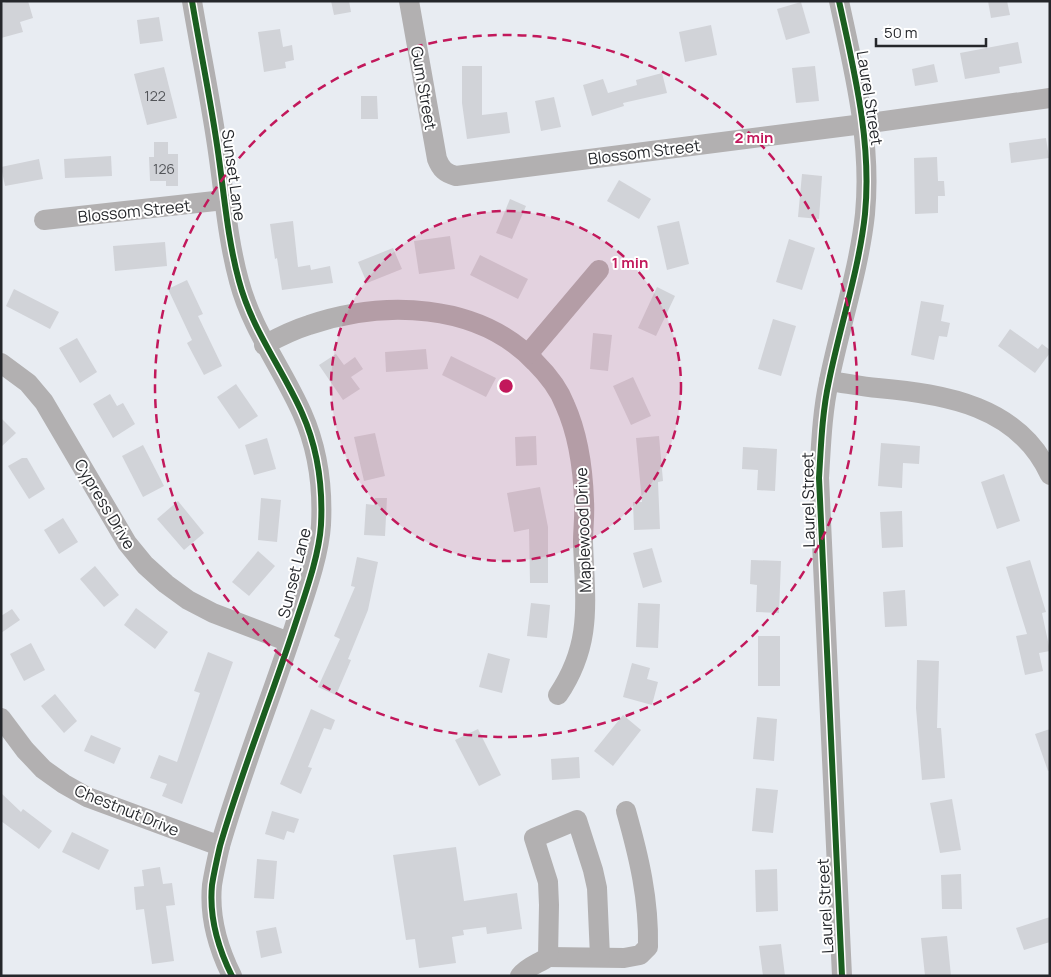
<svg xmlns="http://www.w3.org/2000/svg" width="1051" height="977" font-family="Manrope,sans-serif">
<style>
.building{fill:#d1d3d8}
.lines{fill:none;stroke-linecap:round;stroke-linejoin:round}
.minor{stroke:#b2b0b1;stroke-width:20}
.cycleway-casing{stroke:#fff;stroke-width:9}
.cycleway{stroke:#1b5e20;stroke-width:6}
.ring{fill:none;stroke:#c2185b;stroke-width:2.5;stroke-dasharray:9 6}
.labels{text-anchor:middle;stroke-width:4;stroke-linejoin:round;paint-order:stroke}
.number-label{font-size:14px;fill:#535559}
.street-label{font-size:16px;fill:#25272b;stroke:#fff}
.centre{fill:#c2185b;stroke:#fff;stroke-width:2.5}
.ring-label{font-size:15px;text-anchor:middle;font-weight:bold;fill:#c2185b;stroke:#fff;stroke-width:4;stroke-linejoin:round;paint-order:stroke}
</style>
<rect width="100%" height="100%" fill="#e8ecf2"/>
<!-- building -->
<g class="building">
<polygon points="9,1 28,1 33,18 20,22 23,32 1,38 1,4"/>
<polygon points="331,1 349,1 351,12 334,15"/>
<polygon points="988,1 1007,1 1010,15 991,18"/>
<polygon points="801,2 810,33 786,40 777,9"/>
<polygon points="159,17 163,41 140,44 137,20"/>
<polygon points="711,25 717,55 685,62 679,32"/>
<polygon points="280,29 283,47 292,45 294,60 285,62 286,68 264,72 258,32"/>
<polygon points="1018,42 1022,63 999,67 1000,73 965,79 960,53"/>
<polygon points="934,64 938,82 915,86 912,69"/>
<polygon points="462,66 482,66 482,115 507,112 510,133 467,139 462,103"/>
<polygon points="815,66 819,101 796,103 792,68"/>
<polygon points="164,67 177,118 147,125 134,74"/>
<polygon points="662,73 667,93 623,103 624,106 592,116 583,85 603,79 608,93 637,85 636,80"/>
<polygon points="361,96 377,96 378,119 361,119"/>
<polygon points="554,97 561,127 541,131 535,101"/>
<polygon points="1046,138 1049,158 1011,163 1009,143"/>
<polygon points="154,142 168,142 168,154 178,154 178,186 166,186 166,181 150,181 149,157 154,157"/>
<polygon points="111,156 112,176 65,178 64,159"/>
<polygon points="937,157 938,181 944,181 945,196 938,196 938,213 915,214 914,158"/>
<polygon points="39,159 43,179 5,186 1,167"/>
<polygon points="802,174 822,176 819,219 798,217"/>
<polygon points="619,180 651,199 639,219 607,201"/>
<polygon points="510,199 526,206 512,239 496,233"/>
<polygon points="293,221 298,267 310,265 311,270 330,266 333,283 282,290 277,258 275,259 270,224"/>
<polygon points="679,221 689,264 667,270 657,226"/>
<polygon points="450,236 455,269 419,274 414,241"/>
<polygon points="789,239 815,248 802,290 776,282"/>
<polygon points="165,242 167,266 115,271 113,246"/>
<polygon points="393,248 402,269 367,283 358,262"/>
<polygon points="480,255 528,279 518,299 470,275"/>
<polygon points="187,280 203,314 198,316 222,366 204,375 187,343 192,340 168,289"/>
<polygon points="657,287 675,296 656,336 638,328"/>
<polygon points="14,289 59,312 50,329 6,306"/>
<polygon points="921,301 944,305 941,321 950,323 947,337 939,336 934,360 911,355"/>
<polygon points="773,319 796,326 781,376 758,369"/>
<polygon points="1010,329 1038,349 1042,344 1050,350 1050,353 1035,373 998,346"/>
<polygon points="593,333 612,335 608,371 590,369"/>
<polygon points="77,338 97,372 80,383 59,348"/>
<polygon points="426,349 428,369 386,372 385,352"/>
<polygon points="336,354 344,365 355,357 363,369 351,377 360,389 343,400 319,365"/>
<polygon points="451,356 496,378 486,397 442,375"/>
<polygon points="633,377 651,416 631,425 613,386"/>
<polygon points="236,384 258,416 239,429 217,397"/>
<polygon points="110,394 117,406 123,403 135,424 113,438 93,404"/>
<polygon points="1,418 16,433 1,447"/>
<polygon points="375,433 385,476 364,481 354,437"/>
<polygon points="536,436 537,465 516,466 515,437"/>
<polygon points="659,436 663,481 658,482 660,529 634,530 633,502 642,502 636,438"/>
<polygon points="267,438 276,469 254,475 245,445"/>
<polygon points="881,443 920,446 919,464 903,463 902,488 878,486"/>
<polygon points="143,445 164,486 143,497 122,456"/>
<polygon points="743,447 777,449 775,491 757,490 758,470 742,469"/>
<polygon points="22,458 27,458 45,489 29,499 8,466"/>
<polygon points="1004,474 1020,521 997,529 981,482"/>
<polygon points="540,487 548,527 548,583 530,583 529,529 514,532 507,493"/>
<polygon points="261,498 281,500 277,542 258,540"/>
<polygon points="375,498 387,498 385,536 364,535 366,504 374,505"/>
<polygon points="178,501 204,533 184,550 157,519"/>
<polygon points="902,511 903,547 882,548 880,512"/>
<polygon points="63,518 78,542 59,554 44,530"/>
<polygon points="652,548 662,582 643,588 633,553"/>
<polygon points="258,551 275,566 249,596 232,582"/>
<polygon points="357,557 378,562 368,610 348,659 351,660 336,695 318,687 340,639 334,636 355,587 351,586"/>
<polygon points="751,560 781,561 779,613 756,612 757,585 750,584"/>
<polygon points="1030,560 1046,612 1042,613 1050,651 1039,653 1043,671 1025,675 1016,636 1027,634 1006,567"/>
<polygon points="95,566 119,595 104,607 80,579"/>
<polygon points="905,590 907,626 885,627 883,592"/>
<polygon points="531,603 550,605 547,638 527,636"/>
<polygon points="638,603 660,604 658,648 636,647"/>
<polygon points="136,608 168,632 155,649 124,625"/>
<polygon points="12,609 20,620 1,633 1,616"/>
<rect x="758" y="636" width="22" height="50"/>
<polygon points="31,643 45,670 24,681 10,654"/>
<polygon points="208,652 233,662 182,804 162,796 167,784 150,778 159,755 177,762 200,693 194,691"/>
<polygon points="488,653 510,659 502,693 479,687"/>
<polygon points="917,660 939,661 937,728 941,728 945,778 922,780 916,708"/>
<polygon points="632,663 650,668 647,679 658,682 652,705 623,697"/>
<polygon points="55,694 77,721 64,733 41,706"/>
<polygon points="311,709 335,720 331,730 324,728 308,767 312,768 301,794 280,784"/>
<polygon points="623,715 641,730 613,766 594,751"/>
<polygon points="757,717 777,719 774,761 753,759"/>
<polygon points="478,729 501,775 479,786 455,740"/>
<polygon points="1050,729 1050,770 1048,771 1035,734"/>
<polygon points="91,735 121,748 114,764 84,751"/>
<polygon points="579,757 580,778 552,780 551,759"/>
<polygon points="756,788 778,790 773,833 752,831"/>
<polygon points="1,793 21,812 23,809 52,831 39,849 1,821"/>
<polygon points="952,799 961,850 940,853 930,803"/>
<polygon points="272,811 299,819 294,833 287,831 284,840 265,834"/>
<polygon points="72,832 109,850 99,870 62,852"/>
<polygon points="456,847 464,901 517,893 522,929 487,934 486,927 463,930 464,935 452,937 456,963 419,968 415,939 406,940 393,855"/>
<polygon points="257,859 277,861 274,899 254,898"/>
<polygon points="160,867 163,884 172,883 175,905 166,906 174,961 152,964 144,909 136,910 134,887 144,886 142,870"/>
<polygon points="777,869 778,911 756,912 755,870"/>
<polygon points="961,874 962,909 942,909 941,875"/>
<polygon points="1050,917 1050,942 1024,950 1016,928"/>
<polygon points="276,927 282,953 261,958 256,931"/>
<polygon points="947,936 951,976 925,976 921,938"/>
<polygon points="781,944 785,976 763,976 759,946"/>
</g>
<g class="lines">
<!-- minor -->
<g class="minor">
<path d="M192,1C200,49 210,97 217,145C224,191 227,237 239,281C252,330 282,368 302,413C318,449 323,486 321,525C319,557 304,597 294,628C270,701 241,773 220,846C217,859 214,872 212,885C209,917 218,948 232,976"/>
<path d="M409,1L437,159C441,169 445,173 456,176L863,124L1050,98"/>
<path d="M839,1C854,71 872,142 865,214C859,270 840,326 829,381C822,413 821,446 819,478L842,976"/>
<polyline points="44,220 224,200"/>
<path d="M264,345C279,337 293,330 309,325C383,300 478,302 535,362C547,374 559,389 565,405C578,434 583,469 584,501C585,515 583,529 583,542C585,602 593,643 558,695"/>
<polyline points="528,354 599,270"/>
<polyline points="1,363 28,383 44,402 127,543 145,565 166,584 188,600 213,613 289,642"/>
<path d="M829,381C845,383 862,387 878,388C945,394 1019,406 1050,475"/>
<polyline points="1,718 25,750 43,769 64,784 87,797 220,846"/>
<path d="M548,957L624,958L640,955L648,947C649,899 639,857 626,811"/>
<path d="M520,976C528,966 538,964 548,957L549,905L548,882L534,838L577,820L593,870L597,888L600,957"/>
</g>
<defs>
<g id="cycleway">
<path d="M192,1C200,49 210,97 217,145C224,191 227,237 239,281C252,330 282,368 302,413C318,449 323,486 321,525C319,557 304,597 294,628C270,701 241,773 220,846C217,859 214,872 212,885C209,917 218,948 232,976"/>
<path d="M839,1C854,71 872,142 865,214C859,270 840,326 829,381C822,413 821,446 819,478L842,976"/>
</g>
</defs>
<!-- cycleway casing -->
<use href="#cycleway" class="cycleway-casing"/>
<!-- cycleway -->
<use href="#cycleway" class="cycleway"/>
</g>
<!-- distance rings -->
<circle cx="506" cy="386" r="175" fill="#c2185b" fill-opacity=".12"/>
<g class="ring">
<circle cx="506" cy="386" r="175"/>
<circle cx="506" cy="386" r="351"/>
</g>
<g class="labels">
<!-- number labels -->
<g class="number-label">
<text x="155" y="101">122</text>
<text x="164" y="174">126</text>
</g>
<!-- street labels -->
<g class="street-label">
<text transform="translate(424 88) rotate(80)" y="6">Gum Street</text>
<text transform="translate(870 98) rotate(81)" y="6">Laurel Street</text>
<text transform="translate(644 152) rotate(-7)" y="6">Blossom Street</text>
<text transform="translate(234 175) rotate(82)" y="6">Sunset Lane</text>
<text transform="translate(134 211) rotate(-6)" y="6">Blossom Street</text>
<text transform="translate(808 500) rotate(-91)" y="6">Laurel Street</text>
<text transform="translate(105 504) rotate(59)" y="6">Cypress Drive</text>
<text transform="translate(583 530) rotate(-92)" y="6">Maplewood Drive</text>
<text transform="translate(294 573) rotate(-76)" y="6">Sunset Lane</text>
<text transform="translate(127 810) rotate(22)" y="6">Chestnut Drive</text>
<text transform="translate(825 906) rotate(-93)" y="6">Laurel Street</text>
</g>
</g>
<circle cx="506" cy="386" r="8" class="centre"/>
<g class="ring-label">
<text x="754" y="143">2 min</text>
<text x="630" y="268">1 min</text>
</g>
<!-- border -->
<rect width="1051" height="977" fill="none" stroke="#25272b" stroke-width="5"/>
<!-- scale -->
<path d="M876 38v8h110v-8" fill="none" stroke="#25272b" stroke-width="2.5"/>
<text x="884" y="38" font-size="15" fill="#25272b" stroke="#ffffff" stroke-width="4" paint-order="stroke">50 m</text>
</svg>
